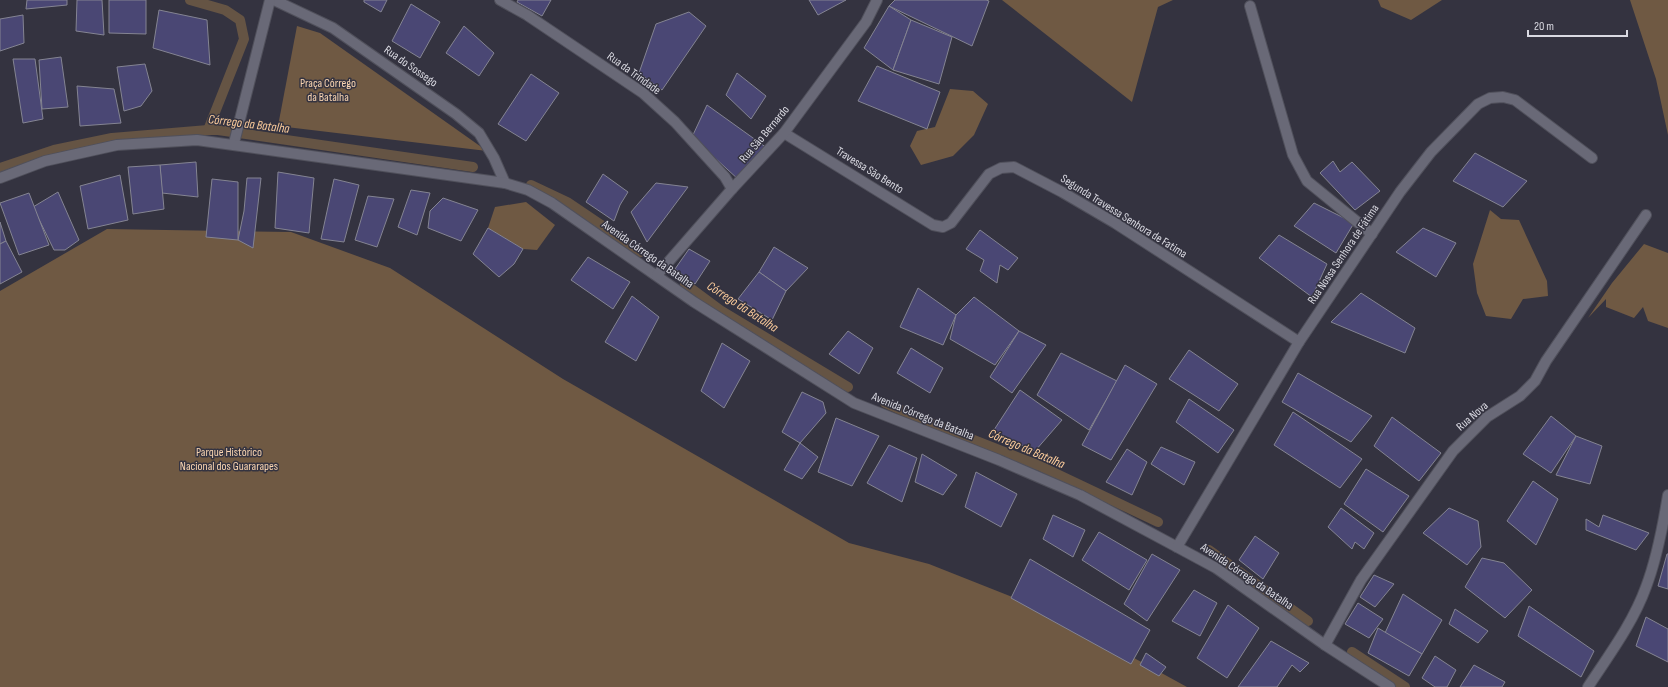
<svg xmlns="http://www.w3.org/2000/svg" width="1668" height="687" font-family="'Sofia Sans Condensed',sans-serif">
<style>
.green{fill:#6f5943}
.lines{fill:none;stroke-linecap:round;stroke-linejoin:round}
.stream{stroke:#655444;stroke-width:10}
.building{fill:#4a4774;stroke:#848492}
.minor-casing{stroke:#50505b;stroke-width:12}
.minor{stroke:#696977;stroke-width:10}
.labels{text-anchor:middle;stroke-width:3;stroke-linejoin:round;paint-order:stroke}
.street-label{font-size:12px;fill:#dadae2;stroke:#343340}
.park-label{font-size:12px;fill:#fad5b1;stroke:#343340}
.water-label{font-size:13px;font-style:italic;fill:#fdcd9c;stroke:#343340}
</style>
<rect width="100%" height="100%" fill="#343340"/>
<!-- green -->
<g class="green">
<polygon points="1002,0 1173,0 1158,7 1132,102"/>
<polygon points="1378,0 1442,0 1411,20 1381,7"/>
<polygon points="1630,0 1668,0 1668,135 1656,79"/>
<polygon points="297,26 320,33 487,151 278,126"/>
<polygon points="950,89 973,91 988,104 974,135 953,156 921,165 910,146 917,131 935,127"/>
<polygon points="526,202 555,225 537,250 523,249 488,228 495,207"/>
<polygon points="1490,210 1501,219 1519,220 1547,281 1548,296 1523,299 1511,319 1486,316 1477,293 1473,264"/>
<polygon points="107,229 291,232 390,268 563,379 849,543 929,564 1050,612 1187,687 0,687 0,291"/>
<polygon points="1644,244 1668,253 1668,328 1648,321 1643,307 1634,318 1606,307 1606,299 1588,318 1612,283"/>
</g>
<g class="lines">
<!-- stream -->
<g class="stream">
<polyline points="190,0 225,10 240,20 244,39 208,130"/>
<polyline points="0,168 54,150 112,138 208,130 218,130 473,167"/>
<polyline points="531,185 567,202 641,252"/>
<polyline points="685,284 720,310 848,387"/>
<polyline points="885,403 933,424 1040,466 1158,522"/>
<polyline points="1209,550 1308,621"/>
<polyline points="1352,652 1405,687"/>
</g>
</g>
<!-- building -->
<g class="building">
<polygon points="27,0 67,0 67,5 26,9"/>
<polygon points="77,0 102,0 104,35 76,31"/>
<polygon points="109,0 146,0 146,34 109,33"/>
<polygon points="364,0 387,0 381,12 364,2"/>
<polygon points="518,0 551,0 542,16 517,2"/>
<polygon points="809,0 846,0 818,15"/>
<polygon points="895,0 986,0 989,1 972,46 889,6"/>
<polygon points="411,4 440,22 420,58 392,41"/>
<polygon points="889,6 911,20 893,70 864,48"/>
<polygon points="159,10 207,20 210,65 153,48"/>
<polygon points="689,12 706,26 662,90 639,73 656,24"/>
<polygon points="23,15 24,43 0,51 0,19"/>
<polygon points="911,20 952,37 939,84 893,70"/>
<polygon points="464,26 494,53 479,76 446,53"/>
<polygon points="61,57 68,107 42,109 39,60"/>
<polygon points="13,59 35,59 43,119 23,123"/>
<polygon points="145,64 152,91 141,106 124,111 117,67"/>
<polygon points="877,66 940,92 927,129 858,101"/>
<polygon points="737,73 766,96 751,119 726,95"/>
<polygon points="531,74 559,93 526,141 498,124"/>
<polygon points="77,86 114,89 121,123 80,126"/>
<polygon points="707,105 767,148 739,180 692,137"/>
<polygon points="1475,153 1527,181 1503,207 1453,181"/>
<polygon points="1333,161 1340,172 1352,162 1380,191 1355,210 1320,173"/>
<polygon points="196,162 198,197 162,193 160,165"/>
<polygon points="160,165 164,209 133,214 128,167"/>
<polygon points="278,172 314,178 309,233 275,228"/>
<polygon points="603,174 628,192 620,205 614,221 586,202"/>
<polygon points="120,175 128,220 88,229 80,186"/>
<polygon points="247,178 261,178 253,248 238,240 244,211"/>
<polygon points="212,179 238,182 238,240 206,237"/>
<polygon points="334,179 359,185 344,242 321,239"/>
<polygon points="656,183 688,187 647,242 631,212"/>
<polygon points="411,190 430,193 417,235 398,227"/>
<polygon points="58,192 79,240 65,250 54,250 33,207"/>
<polygon points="29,193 49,245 19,255 0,203"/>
<polygon points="368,196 394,199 377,247 355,240"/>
<polygon points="443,198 478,210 461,241 428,228 430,211"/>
<polygon points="1314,203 1354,223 1336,253 1294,226"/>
<polygon points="0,222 6,241 0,244"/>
<polygon points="488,228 523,249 514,264 499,277 473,254"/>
<polygon points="1423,228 1456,243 1436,277 1396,252"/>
<polygon points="980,230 1018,258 1008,270 1000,265 997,283 980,271 984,260 966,249"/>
<polygon points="1279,235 1327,264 1312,297 1259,258"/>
<polygon points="6,241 22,272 0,284 0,244"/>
<polygon points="774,247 808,268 786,291 759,272"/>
<polygon points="689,249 710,261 695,284 675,269"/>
<polygon points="588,257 630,282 613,309 571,280"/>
<polygon points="759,272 786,291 772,320 738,299"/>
<polygon points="918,288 956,315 943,345 900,327"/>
<polygon points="1361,293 1415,328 1405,353 1331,322"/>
<polygon points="632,296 659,317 636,361 605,342"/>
<polygon points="974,297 1019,331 995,365 950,339 956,315"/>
<polygon points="848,331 873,348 859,374 829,354"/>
<polygon points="1019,331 1046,345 1012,393 990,377"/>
<polygon points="722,343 750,361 724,408 701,391"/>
<polygon points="911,348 943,368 930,393 897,373"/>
<polygon points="1189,350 1238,384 1219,411 1169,379"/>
<polygon points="1061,353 1117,381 1089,430 1037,395"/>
<polygon points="1125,365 1157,384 1111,460 1082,445"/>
<polygon points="1298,373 1372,416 1351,442 1282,402"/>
<polygon points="1020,390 1062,420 1035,451 992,433"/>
<polygon points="802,392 823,402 826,413 800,443 782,432"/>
<polygon points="1189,399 1234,430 1218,453 1176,422"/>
<polygon points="1293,412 1362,459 1340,488 1274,445"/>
<polygon points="1551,416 1576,436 1551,473 1523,454"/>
<polygon points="1392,417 1441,453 1419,481 1374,446"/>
<polygon points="836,418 879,436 852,486 818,472"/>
<polygon points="1576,436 1602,446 1590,484 1556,475"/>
<polygon points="800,443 818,457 802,479 784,470"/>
<polygon points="889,445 917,458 902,502 867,483"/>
<polygon points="1161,447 1195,462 1184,485 1151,464"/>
<polygon points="1127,449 1147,462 1132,495 1106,482"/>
<polygon points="922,454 957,475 943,495 915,482"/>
<polygon points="1366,469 1409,496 1383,532 1344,504"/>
<polygon points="976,472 1017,494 1001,527 965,507"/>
<polygon points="1533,481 1558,499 1536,545 1507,521"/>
<polygon points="1341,508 1374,533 1364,549 1355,542 1352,549 1328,527"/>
<polygon points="1449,508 1478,521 1481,547 1467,565 1423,533"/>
<polygon points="1053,515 1085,530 1073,557 1043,539"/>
<polygon points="1603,515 1649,533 1636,550 1586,530 1586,519 1599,527"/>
<polygon points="1099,532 1147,560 1129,590 1082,560"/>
<polygon points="1255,536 1279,553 1263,579 1239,560"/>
<polygon points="1152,554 1180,570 1147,621 1124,604"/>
<polygon points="1667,554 1668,554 1668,589 1658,586"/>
<polygon points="1482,558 1504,563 1532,590 1505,618 1465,587"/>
<polygon points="1030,559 1150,630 1131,664 1011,598"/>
<polygon points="1374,575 1394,584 1375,607 1360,597"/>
<polygon points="1194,590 1217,603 1200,636 1172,621"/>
<polygon points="1403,594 1442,620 1422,654 1385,633"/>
<polygon points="1358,603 1383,619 1369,638 1345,624"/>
<polygon points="1228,605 1259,628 1227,678 1197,658"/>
<polygon points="1529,606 1594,651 1581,677 1518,636"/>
<polygon points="1455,609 1488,631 1478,643 1449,624"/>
<polygon points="1646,617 1668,629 1668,662 1636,646"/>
<polygon points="1378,628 1422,654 1409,676 1368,653"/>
<polygon points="1271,641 1309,663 1300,672 1292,665 1277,687 1238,687"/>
<polygon points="1146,653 1166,667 1159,676 1140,665"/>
<polygon points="1435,656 1456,670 1447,687 1435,687 1422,678"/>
<polygon points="1474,665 1505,682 1502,687 1460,687"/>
</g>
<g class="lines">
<defs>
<g id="minor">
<polyline points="274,0 333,28 456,114 479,133 494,158 505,183"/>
<polyline points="500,0 527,15 643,93 675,122 725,177 732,189"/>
<polyline points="1250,6 1293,155 1307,181 1372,234"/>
<polyline points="784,133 933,225 943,227 951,223 989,174 1001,168 1014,167 1062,192 1115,223 1299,342"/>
<polyline points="234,143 270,0"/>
<polyline points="0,178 45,161 117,145 197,140 505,183 528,190 552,203 694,302 854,403 999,460 1080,495 1177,547 1216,568 1325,645 1390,687"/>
<polyline points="657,275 732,189 784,133 866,22 877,0"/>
<polyline points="1177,547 1299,342 1400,192 1431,152 1478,104 1490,98 1503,97 1515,100 1592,158"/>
<polyline points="1325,645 1361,580 1453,451 1487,417 1520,396 1535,381 1546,361 1646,215"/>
<path d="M1588,687C1609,655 1633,623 1646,587C1657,558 1663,526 1668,495"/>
</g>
</defs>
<!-- minor casing -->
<use href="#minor" class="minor-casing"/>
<!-- minor -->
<use href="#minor" class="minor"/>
</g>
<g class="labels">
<!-- street labels -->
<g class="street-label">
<text transform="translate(411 66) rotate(35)" y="4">Rua do Sossego</text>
<text transform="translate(634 73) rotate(36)" y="4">Rua da Trindade</text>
<text transform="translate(764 134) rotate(-50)" y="4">Rua São Bernardo</text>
<text transform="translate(870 170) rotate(32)" y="4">Travessa São Bento</text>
<text transform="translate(1124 216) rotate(32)" y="4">Segunda Travessa Senhora de Fatima</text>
<text transform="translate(648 254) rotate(35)" y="4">Avenida Córrego da Batalha</text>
<text transform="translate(1343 254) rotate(-56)" y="4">Rua Nossa Senhora de Fátima</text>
<text transform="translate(923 416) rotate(22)" y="4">Avenida Córrego da Batalha</text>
<text transform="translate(1472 416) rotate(-41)" y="4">Rua Nova</text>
<text transform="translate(1247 576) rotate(34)" y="4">Avenida Córrego da Batalha</text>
</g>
<!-- park labels -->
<g class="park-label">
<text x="328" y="87">Praça Córrego<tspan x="328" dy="14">da Batalha</tspan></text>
<text x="229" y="456">Parque Histórico<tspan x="229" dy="14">Nacional dos Guararapes</tspan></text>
</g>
<!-- water labels -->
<g class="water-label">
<text transform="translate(249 123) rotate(7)" y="5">Córrego da Batalha</text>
<text transform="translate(743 306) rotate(33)" y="5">Córrego da Batalha</text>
<text transform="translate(1027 448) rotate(23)" y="5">Córrego da Batalha</text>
</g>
</g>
<!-- scale -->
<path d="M1528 30v6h99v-6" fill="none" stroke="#dadae2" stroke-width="2"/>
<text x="1534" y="30" font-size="12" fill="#dadae2" stroke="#343340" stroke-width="3" paint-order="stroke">20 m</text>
</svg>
